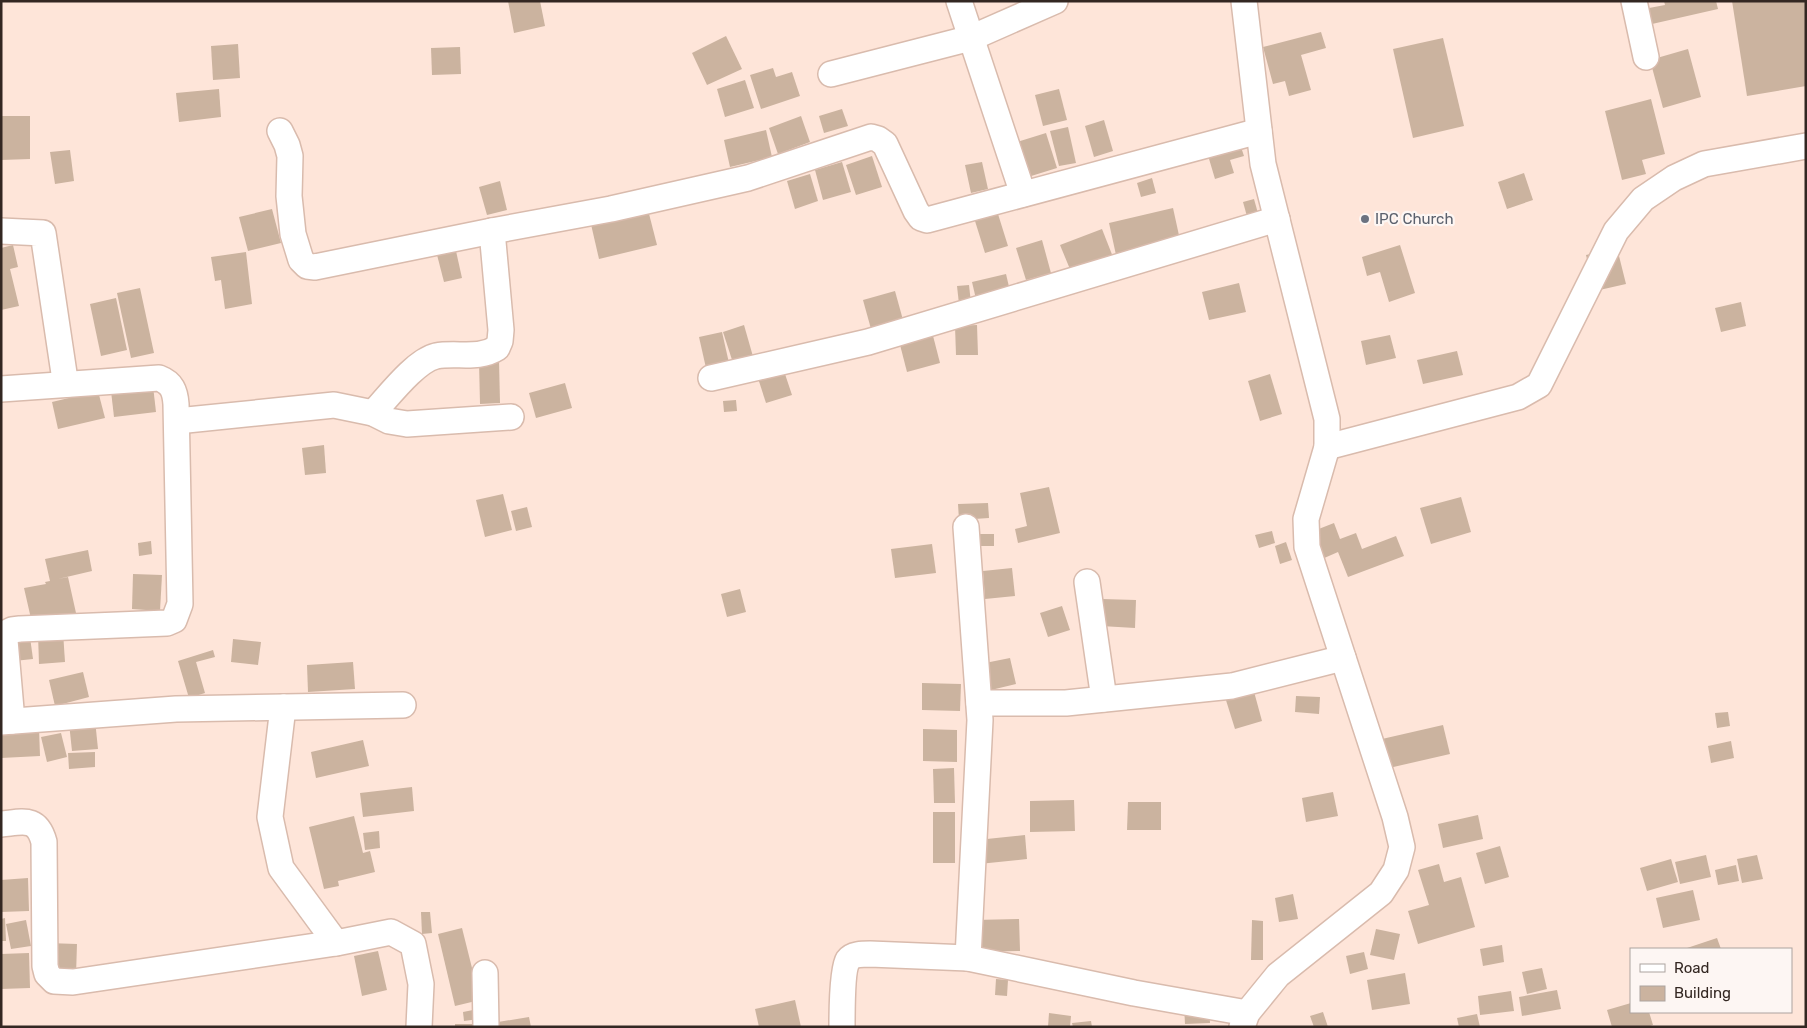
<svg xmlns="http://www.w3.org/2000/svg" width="1807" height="1028" font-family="Rubik,sans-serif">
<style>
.building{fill:#cbb39f}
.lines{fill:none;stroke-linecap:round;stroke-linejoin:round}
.minor-casing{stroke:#d9bbad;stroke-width:28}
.minor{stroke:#fff;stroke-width:25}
.worship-dot{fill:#6b7280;stroke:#fdf6f3;stroke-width:2}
.labels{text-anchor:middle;stroke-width:4.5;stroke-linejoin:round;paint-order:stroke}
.worship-label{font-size:15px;fill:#5b616d;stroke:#fdf6f3;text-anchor:start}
</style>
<rect width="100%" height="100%" fill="#fee5d9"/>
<!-- building -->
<g class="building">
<polygon points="508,1 540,1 545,26 514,33"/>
<polygon points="1664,1 1716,1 1718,9 1652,24 1649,8 1665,5"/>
<polygon points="1732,1 1806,1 1806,86 1747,96"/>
<polygon points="1321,32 1326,48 1301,55 1311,90 1289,96 1285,81 1273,84 1263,47"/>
<polygon points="726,36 742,69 707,85 692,53"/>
<polygon points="1443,38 1464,126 1413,138 1393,49"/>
<polygon points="238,44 240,78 213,80 211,46"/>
<polygon points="460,47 461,74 432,75 431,48"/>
<polygon points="1688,49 1701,97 1663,108 1650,60"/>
<polygon points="773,68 776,77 792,72 800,96 761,109 750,75"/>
<polygon points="745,80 754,108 725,117 717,89"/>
<polygon points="219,89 221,117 179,122 176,93"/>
<polygon points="1059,89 1067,120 1043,126 1035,95"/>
<polygon points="1651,99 1665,154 1642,160 1646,174 1622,180 1605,111"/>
<polygon points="842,109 848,126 824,133 819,116"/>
<polygon points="1,116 30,116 30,159 1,160"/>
<polygon points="801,116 810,142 778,154 769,128"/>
<polygon points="1104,120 1113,151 1094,157 1085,126"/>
<polygon points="1068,127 1076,163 1059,166 1050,131"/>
<polygon points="766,130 772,157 730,167 724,140"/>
<polygon points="1236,132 1244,156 1230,160 1234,173 1215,179 1204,142"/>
<polygon points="1046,133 1057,168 1028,177 1017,142"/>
<polygon points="70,150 74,181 55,184 50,152"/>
<polygon points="872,156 882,187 856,195 846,165"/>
<polygon points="842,162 851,192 823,200 815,170"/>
<polygon points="982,162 988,189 971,193 965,165"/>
<polygon points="1524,173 1533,200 1507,209 1498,182"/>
<polygon points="810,174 818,201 795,209 787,181"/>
<polygon points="1152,178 1156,193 1141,197 1137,183"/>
<polygon points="500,181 507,210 487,215 479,187"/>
<polygon points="1254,199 1259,217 1248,220 1243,202"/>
<polygon points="647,206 657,245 599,259 590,220"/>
<polygon points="1173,208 1180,240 1116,255 1109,223"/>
<polygon points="272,209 281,243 248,251 239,217"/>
<polygon points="998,214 1008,246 985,253 975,221"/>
<polygon points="1102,229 1113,257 1072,274 1060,245"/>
<polygon points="1042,240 1051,273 1026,280 1016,248"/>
<polygon points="454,242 462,278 444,282 435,247"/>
<polygon points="13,245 18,267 10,269 19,306 1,310 1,248"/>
<polygon points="1400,245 1415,293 1389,302 1380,272 1367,276 1362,257"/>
<polygon points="1617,248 1626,284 1595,291 1586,255"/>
<polygon points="246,252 252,304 225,309 221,280 215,281 211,257"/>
<polygon points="1006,274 1010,291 976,299 972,282"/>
<polygon points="1239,283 1246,312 1209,320 1202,292"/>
<polygon points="969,285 971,303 959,304 957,286"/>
<polygon points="140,288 154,353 131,358 117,293"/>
<polygon points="895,291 903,320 871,329 863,300"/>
<polygon points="116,298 127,350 101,356 90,304"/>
<polygon points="1741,302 1746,326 1721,332 1715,308"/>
<polygon points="744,325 754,360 734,366 723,332"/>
<polygon points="977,325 978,355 956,355 955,326"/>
<polygon points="931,328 940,363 907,372 898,337"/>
<polygon points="722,332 729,363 706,368 699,337"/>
<polygon points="1390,335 1396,358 1366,365 1361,341"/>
<polygon points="1457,351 1463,375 1423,384 1417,360"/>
<polygon points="499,360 500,403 480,404 479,361"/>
<polygon points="781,362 792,395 766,403 755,369"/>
<polygon points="1270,374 1282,414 1260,421 1248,381"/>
<polygon points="565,383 572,408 536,418 529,393"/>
<polygon points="153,386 156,412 114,417 111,391"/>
<polygon points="98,391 105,418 58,429 52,402"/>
<polygon points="736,400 737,411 724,412 723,401"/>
<polygon points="324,445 326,473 305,475 302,448"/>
<polygon points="1049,487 1060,533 1018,543 1015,529 1027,526 1020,493"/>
<polygon points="503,494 512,530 485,537 476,500"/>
<polygon points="1461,497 1471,532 1431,544 1420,508"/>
<polygon points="988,503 989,518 959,520 958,504"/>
<polygon points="527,507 532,527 516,531 511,511"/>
<polygon points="1334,523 1340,539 1356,533 1362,549 1396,536 1404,556 1348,577 1338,552 1322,559 1311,532"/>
<polygon points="1272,531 1275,543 1259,548 1255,535"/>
<rect x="976" y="534" width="18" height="12"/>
<polygon points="151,541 152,554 139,556 138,543"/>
<polygon points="1286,542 1292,560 1280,564 1275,546"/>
<polygon points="932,544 936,573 895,578 891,549"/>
<polygon points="88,550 92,571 58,579 68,577 76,613 32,623 24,588 46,584 45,582 50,581 45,559"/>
<polygon points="1012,568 1015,596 985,599 983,571"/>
<polygon points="133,574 162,575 160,611 132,609"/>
<polygon points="740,589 746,612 727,617 721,594"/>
<polygon points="1102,599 1136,600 1135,628 1101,626"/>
<polygon points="1062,606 1070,630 1048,637 1040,613"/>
<polygon points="29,630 33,659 14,661 10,632"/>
<polygon points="63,632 65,662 39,664 38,634"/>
<polygon points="233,639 261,642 258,665 231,662"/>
<polygon points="213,650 215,657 196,662 205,693 189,698 178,661"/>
<polygon points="1010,658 1016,684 991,690 985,663"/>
<polygon points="353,662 355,689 308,692 307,665"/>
<polygon points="83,672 89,697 55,706 49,680"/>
<polygon points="922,683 961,684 960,711 922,710"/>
<polygon points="1253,688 1262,721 1235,729 1225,697"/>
<polygon points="1296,696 1320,697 1319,714 1295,712"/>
<polygon points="1728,712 1730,726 1717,728 1715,713"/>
<polygon points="95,720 98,749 72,751 69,723"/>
<polygon points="1443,725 1450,754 1389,768 1382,739"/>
<polygon points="39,728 40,756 1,758 1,730"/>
<polygon points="923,729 957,730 957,762 923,761"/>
<polygon points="61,733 67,757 47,762 41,737"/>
<polygon points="363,740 369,766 316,778 311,752"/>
<polygon points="1731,741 1734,758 1711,763 1708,746"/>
<polygon points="95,752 95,767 69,769 68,753"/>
<polygon points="954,768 955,803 934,803 933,769"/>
<polygon points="412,787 414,811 363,817 360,793"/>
<polygon points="1333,792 1338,816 1306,822 1302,798"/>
<polygon points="1074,800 1075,831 1030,832 1030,801"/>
<polygon points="1128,802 1161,802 1161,830 1127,830"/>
<rect x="933" y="812" width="22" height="51"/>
<polygon points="1478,815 1483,839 1443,848 1438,824"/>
<polygon points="354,816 363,853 370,851 375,872 338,881 339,886 324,889 309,827"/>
<polygon points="379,831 380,848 365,850 363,833"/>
<polygon points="1025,835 1027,859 979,864 977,840"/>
<polygon points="1500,846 1509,877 1485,884 1476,853"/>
<polygon points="1706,855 1711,877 1680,884 1675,862"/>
<polygon points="1757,855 1763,879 1742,883 1737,859"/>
<polygon points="1671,859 1678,882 1647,891 1640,868"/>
<polygon points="1439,864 1444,882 1461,877 1475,927 1418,944 1408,911 1429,905 1418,870"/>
<polygon points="1736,865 1739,881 1718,885 1715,870"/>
<polygon points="28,878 29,911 1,912 1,880"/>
<polygon points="1693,890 1700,920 1663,928 1656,898"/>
<polygon points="1293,894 1298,919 1279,922 1275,898"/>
<polygon points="421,912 430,912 432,933 422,934"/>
<polygon points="5,918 6,941 1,941 1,919"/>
<polygon points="1019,919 1020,951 975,952 974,920"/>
<polygon points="26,920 31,946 11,949 6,924"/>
<polygon points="1252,920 1263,921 1263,960 1251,960"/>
<polygon points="462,928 480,1000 455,1006 438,934"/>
<polygon points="1376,929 1400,934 1394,960 1370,955"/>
<polygon points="1717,938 1721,949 1684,949"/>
<polygon points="47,943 77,944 76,975 46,974"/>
<polygon points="1502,945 1504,962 1483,966 1480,949"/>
<polygon points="378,951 387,990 362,996 354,956"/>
<polygon points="1364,952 1368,969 1350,974 1346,956"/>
<polygon points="29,953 30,988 1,989 1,954"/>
<polygon points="1542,968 1547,989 1527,994 1522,972"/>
<polygon points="1405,973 1410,1004 1372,1010 1367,980"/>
<polygon points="996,979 1008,980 1007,996 995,995"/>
<polygon points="1557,990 1561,1009 1522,1016 1519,997"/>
<polygon points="1511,991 1514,1011 1480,1015 1478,996"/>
<polygon points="795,1000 801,1027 759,1027 755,1009"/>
<polygon points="1631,1003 1631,1012 1649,1012 1653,1025 1647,1027 1612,1027 1607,1010"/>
<polygon points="1209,1004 1210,1023 1185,1024 1184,1005"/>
<polygon points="478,1009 479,1019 464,1021 463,1012"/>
<polygon points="1323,1012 1328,1027 1314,1027 1310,1016"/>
<polygon points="1049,1013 1071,1016 1070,1027 1048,1027"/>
<polygon points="1477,1014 1480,1027 1459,1027 1457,1018"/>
<polygon points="529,1017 531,1027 499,1027 498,1022"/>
<polygon points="1091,1021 1092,1027 1073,1027 1072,1023"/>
<rect x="455" y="1024" width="28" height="3"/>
</g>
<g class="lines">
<defs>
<g id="minor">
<polyline points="959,1 1023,194"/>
<polyline points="1634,1 1646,57"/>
<polyline points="831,74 971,38 1055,1"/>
<polyline points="280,131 287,145 290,156 289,196 293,234 301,260 307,266 315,267 492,231 611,209 748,178 871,137 878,139 885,144 916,211 921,218 927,220 1259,131"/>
<polyline points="1,231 43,233 65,380 68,384"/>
<polyline points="711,378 868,342 1277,219"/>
<path d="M1,389L159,378C172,383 175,391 176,404L180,604L174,620L167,623L20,629L12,630L6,633L5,640L12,721"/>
<path d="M373,413C388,397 415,361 436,356C457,352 478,360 497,348L500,341L501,330L492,231"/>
<polyline points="177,421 334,405 373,413 389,421 407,424 511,417"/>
<polyline points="1327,447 1518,397 1539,385 1616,231 1643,199 1674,178 1704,164 1806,146"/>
<polyline points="966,527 980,720 968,958"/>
<polyline points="1087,582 1104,699"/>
<polyline points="979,703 1066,703 1232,686 1343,658"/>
<polyline points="283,707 270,817 281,868 336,943"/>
<polyline points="1,722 176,709 403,705"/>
<path d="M1,824C23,822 37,816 44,842L45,966L47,974L54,981L73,982L336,943L391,932L413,944L421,984L419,1027"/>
<polyline points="485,973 486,1027"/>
<path d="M842,1027C842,1014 842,969 848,960C852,954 863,954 870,954L968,958L1134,993L1247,1013"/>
<polyline points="1242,1027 1247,1013 1278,975 1381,893 1396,870 1402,847 1395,817 1307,547 1306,519 1327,447 1327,419 1263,164 1244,1"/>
</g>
</defs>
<!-- minor casing -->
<use href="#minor" class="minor-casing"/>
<!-- minor -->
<use href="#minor" class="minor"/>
</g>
<!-- markers -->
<circle class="worship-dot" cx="1365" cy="219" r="5"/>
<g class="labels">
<!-- worship labels -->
<g class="worship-label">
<text x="1375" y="224">IPC Church</text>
</g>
</g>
<!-- border -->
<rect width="1807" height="1028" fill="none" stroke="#332722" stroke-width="5"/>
<!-- legend -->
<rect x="1630" y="948" width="162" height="65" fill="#fdf6f3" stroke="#aca39f"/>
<rect x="1640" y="964" width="25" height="8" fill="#ffffff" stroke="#aca39f"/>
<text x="1674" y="973" font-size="15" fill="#332722">Road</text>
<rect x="1640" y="986" width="25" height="15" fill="#cbb39f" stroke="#aca39f"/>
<text x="1674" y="998" font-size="15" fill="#332722">Building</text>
</svg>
